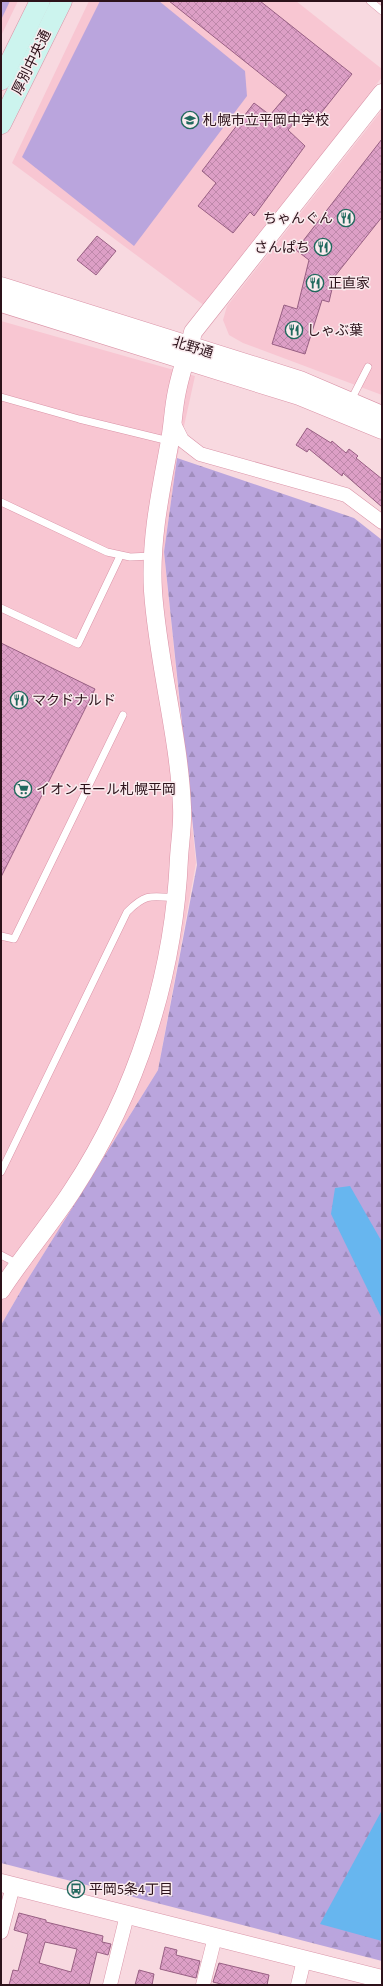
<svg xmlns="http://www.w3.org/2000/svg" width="383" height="1986" font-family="'Source Sans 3','Noto Sans JP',sans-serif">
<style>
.built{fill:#f8c6d2}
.forest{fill:url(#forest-firs)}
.park{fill:#baa5dd}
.water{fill:#67b6ef}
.building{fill:url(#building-cross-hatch);stroke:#985f83;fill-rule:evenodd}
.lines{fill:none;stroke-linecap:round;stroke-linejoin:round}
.service-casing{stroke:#da93a7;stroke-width:8}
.minor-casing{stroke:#da93a7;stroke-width:15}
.tertiary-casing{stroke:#da93a7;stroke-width:19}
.secondary-casing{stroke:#da93a7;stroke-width:21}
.service{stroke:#fff;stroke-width:7}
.minor{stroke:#fff;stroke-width:14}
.tertiary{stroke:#fff;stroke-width:18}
.secondary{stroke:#ccf4ee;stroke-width:20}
.labels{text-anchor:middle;stroke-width:3;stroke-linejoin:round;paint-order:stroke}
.street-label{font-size:14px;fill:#2c121a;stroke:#faebee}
.poi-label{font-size:14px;fill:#2c121a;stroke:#faebee;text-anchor:start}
</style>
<defs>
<pattern id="forest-firs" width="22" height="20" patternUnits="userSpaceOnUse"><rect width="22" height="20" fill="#baa5dd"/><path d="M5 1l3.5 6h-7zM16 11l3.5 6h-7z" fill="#a08dbd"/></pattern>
<pattern id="building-cross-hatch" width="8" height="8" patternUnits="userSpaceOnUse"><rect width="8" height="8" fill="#dd9fc6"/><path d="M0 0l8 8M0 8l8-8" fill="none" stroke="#be88aa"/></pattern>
</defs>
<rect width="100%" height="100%" fill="#f8d9e0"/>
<!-- built -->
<g class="built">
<polygon points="1,1 18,1 1,36"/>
<polygon points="89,1 296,1 382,69 382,77 205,306 12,163"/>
<polygon points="382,110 382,395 243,343 229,335 223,320 227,306"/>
<polygon points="1,321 195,376 177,458 164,552 196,863 158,1070 26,1282 1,1325"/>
</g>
<!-- forest -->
<polygon class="forest" points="177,458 354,518 382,540 382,1961 1,1863 1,1325 26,1282 158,1070 197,865 164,552"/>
<!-- park -->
<g class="park">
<polygon points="1,1 10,1 1,20"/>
<polygon points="100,1 159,1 245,71 247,96 134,246 22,157"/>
</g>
<!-- water -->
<g class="water">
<polygon points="350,1186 382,1242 382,1319 331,1214 335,1188"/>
<polygon points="382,1810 382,1941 320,1924"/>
</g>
<!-- building -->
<g class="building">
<polygon points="169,1 260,1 352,74 317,118 306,109 288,130 305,146 254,216 250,212 233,233 198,206 216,183 202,171 254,103 270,115 287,95"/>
<polygon points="382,139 382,217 335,276 329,302 322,300 305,354 272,344 284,305 297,309 309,260 296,250"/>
<polygon points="97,236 116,251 96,275 77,260"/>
<polygon points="307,428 331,443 332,441 346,453 349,449 358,456 356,458 382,479 382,507 343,473 342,476 309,449 307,452 296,445"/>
<polygon points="1,643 95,689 1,877"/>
<path d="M19,1913L46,1920V1922L103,1936L102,1942L111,1944L108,1955L97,1952L89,1985H9L13,1970L18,1971L28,1934L14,1930ZM45,1942L77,1949L71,1972L39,1963Z"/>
<polygon points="165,1947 177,1950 176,1955 200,1961 196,1978 160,1969"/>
<polygon points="219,1963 269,1975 267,1985 225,1985 213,1982"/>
<polygon points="139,1970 154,1974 152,1985 135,1985"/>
</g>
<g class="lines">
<defs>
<g id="service">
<polyline points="370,1 382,11"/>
<polyline points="1,397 79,419 169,441"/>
<polyline points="350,402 368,367"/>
<polyline points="1,502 107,552 130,557 152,556"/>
<polyline points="1,608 78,644 120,556"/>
<polyline points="1,936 14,939 123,715"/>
<path d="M1,1172L127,912C146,893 151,896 176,898"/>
<polyline points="1,1255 18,1264"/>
</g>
<g id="minor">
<polyline points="173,422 182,440 200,454 346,495 382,522"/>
<polyline points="1,1932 13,1886"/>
<polyline points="110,1985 127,1915"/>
<polyline points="203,1985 215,1937"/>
<polyline points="298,1985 304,1960"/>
</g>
<g id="tertiary">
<polyline points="1,286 300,380 382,415"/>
<polyline points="1,303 299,396 382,430"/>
<path d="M1,1290C23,1256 50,1225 72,1191C137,1092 174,976 179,858C180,841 183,824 182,807C179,735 158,664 153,591C150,542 160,494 169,446C173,427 173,409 177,391C181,371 188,352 193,332L382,93"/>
<polyline points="1,1883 382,1979"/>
</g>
<g id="secondary">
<polyline points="1,80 40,1"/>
<polyline points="1,124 62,1"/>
</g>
</defs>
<!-- service casing -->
<use href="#service" class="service-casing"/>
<!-- minor casing -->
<use href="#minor" class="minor-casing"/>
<!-- tertiary casing -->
<use href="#tertiary" class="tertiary-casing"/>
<!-- secondary casing -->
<use href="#secondary" class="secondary-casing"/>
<!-- service -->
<use href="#service" class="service"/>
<!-- minor -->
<use href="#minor" class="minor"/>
<!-- tertiary -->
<use href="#tertiary" class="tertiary"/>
<!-- secondary -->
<use href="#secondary" class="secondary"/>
</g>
<!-- icons -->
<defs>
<symbol id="school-ring" viewBox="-11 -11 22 22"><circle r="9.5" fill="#faebee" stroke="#21695e" stroke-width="1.5"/><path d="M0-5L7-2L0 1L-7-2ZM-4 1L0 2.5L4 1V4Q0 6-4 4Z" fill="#21695e"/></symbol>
<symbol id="restaurant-ring" viewBox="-11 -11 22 22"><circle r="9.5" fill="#faebee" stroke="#21695e" stroke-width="1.5"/><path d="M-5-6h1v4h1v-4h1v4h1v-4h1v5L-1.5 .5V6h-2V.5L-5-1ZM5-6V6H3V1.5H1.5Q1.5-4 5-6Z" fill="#21695e"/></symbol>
<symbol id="supermarket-ring" viewBox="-11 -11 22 22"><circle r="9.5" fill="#faebee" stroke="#21695e" stroke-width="1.5"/><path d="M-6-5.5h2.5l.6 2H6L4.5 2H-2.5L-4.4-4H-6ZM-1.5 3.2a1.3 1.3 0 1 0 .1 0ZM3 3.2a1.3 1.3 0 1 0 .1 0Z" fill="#21695e"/></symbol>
<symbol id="bus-ring" viewBox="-11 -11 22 22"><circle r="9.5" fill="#faebee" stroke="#21695e" stroke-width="1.5"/><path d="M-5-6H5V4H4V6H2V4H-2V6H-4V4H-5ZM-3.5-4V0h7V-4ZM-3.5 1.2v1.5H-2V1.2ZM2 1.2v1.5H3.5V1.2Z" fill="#21695e"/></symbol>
</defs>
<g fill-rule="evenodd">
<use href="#school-ring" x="180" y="110" width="20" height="20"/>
<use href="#restaurant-ring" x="336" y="208" width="20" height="20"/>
<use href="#restaurant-ring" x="313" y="237" width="20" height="20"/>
<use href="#restaurant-ring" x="305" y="273" width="20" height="20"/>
<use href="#restaurant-ring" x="284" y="320" width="20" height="20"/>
<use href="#restaurant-ring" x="9" y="690" width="20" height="20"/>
<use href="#supermarket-ring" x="13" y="779" width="20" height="20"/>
<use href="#bus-ring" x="66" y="1879" width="20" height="20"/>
</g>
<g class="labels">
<!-- street labels -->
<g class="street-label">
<text transform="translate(31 62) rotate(-64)" y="5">厚別中央通</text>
<text transform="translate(193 347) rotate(17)" y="5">北野通</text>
</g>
<!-- poi labels -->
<g class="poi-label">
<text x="203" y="125">札幌市立平岡中学校</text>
<text x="333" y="223" text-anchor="end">ちゃんぐん</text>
<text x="310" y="252" text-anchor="end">さんぱち</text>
<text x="328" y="288">正直家</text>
<text x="307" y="335">しゃぶ葉</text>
<text x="32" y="705">マクドナルド</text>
<text x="36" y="794">イオンモール札幌平岡</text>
<text x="89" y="1894">平岡5条4丁目</text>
</g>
</g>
<!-- border -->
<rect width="383" height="1986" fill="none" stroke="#2c121a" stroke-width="4"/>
</svg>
